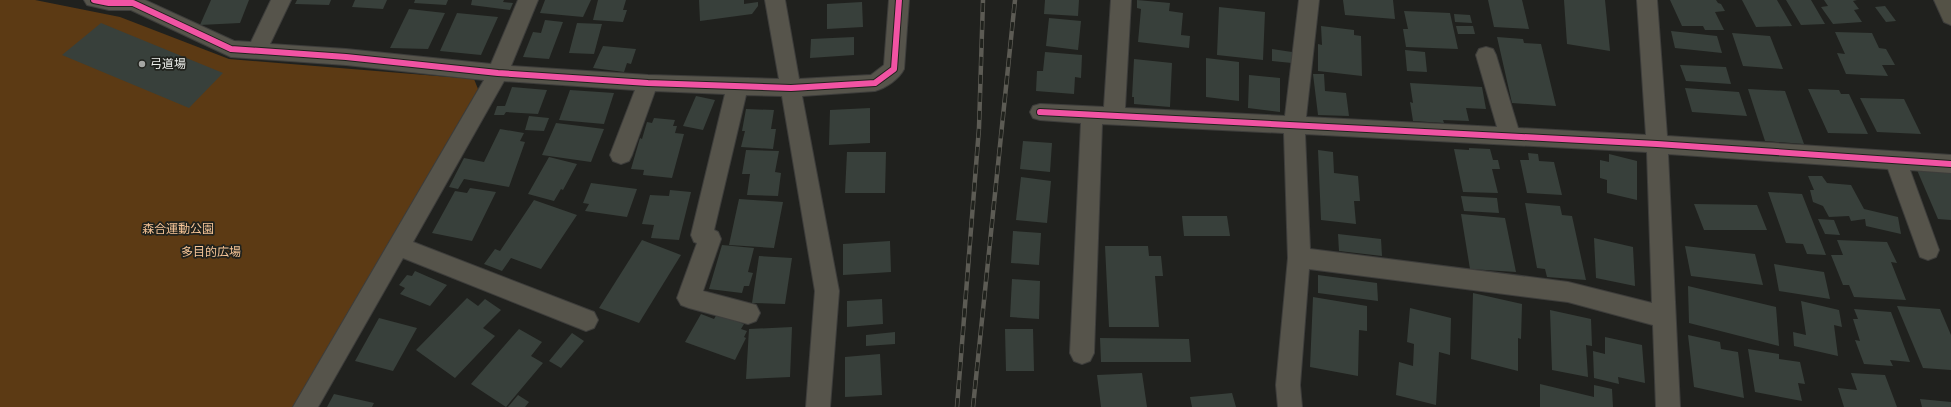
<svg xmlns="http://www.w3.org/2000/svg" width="1951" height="407" font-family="'Asap Condensed','Noto Sans JP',sans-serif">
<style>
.green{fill:#5c3a14}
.building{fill:#38403b}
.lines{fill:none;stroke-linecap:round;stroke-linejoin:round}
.street-casing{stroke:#3d3d3b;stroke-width:2}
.secondary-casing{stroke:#3d3d3b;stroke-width:2}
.street{fill:#56544b;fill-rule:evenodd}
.secondary{fill:#545246;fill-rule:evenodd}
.rail-casing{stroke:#5c5b54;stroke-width:4.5}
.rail{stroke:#20221d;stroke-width:3;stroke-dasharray:9;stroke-linecap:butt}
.cycleway-casing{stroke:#20221d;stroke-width:8}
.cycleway{stroke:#f153a3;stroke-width:6}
.poi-dot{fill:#a5a6a3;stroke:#20221d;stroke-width:1.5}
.labels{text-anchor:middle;stroke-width:3.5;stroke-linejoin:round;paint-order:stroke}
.poi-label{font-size:12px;fill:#eceeea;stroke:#20221d;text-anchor:start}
.park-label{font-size:12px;fill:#f6c597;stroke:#20221d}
</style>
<rect width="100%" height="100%" fill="#20211e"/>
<!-- green -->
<polygon class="green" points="0,0 35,0 120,17 229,59 474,79 478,89 293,407 0,407"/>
<!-- building -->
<g class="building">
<polygon points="211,0 249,0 240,23 200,25"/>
<polygon points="297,0 331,0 329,5 295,4"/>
<polygon points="355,0 387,0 383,9 352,7"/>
<polygon points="415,0 448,0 446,5 414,3"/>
<polygon points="472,0 504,0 503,2 513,3 510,10 471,5"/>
<polygon points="545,0 591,0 583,17 540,13"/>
<polygon points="598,0 626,0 623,10 627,10 623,22 593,20"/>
<polygon points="699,0 744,0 744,4 758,2 758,6 752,14 700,21"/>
<polygon points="1045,0 1079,0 1078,16 1044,14"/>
<polygon points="1137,0 1170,3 1169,11 1183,13 1181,35 1190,36 1189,48 1138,42 1141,9 1137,8"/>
<polygon points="1343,0 1393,0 1395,19 1345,15"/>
<polygon points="1488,0 1522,0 1529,29 1494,27"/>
<polygon points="1564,0 1605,0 1610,51 1567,44"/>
<polygon points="1670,0 1716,0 1718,3 1721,4 1725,11 1715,12 1724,30 1705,30 1703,26 1682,26"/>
<polygon points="1742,0 1777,0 1792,26 1756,27"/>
<polygon points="1786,0 1811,0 1825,24 1801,25"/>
<polygon points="1824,0 1857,0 1853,1 1859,9 1854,10 1862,22 1833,24 1821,7 1828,6"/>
<polygon points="862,2 863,27 827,29 827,4"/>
<polygon points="1885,6 1896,21 1886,22 1875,7"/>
<polygon points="1219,7 1265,12 1263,60 1217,55"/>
<polygon points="409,9 445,13 428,49 390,48"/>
<polygon points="1404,11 1450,13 1458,49 1406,47 1403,29 1408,29"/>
<polygon points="457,13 498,17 481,55 440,51"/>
<polygon points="1454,14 1470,15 1472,23 1455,22"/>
<polygon points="1049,18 1081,21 1078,50 1046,46"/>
<polygon points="545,20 563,22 549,59 523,57 533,32 541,33"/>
<polygon points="101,23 223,73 189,108 62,55"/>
<polygon points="577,23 602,24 594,54 569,53"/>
<polygon points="1321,26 1354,30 1354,35 1361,36 1362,76 1318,71 1318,44 1322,45"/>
<polygon points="1456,26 1473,26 1475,34 1458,34"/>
<polygon points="1671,31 1717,36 1722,53 1675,48"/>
<polygon points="1835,32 1872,33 1879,48 1886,49 1895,65 1882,65 1888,76 1846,74 1837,53 1845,54"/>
<polygon points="1732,33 1770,36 1783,69 1743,66"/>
<polygon points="854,37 854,55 810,58 811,39"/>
<polygon points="1497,37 1523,39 1524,43 1541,44 1556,106 1512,103"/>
<polygon points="603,46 636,49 631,64 627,63 624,72 593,68"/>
<polygon points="1272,49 1292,52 1292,63 1272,61"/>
<polygon points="1405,50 1425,52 1427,72 1407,71"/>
<polygon points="1045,52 1082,55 1081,78 1075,77 1074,94 1036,91 1037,71 1043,71"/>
<polygon points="1206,58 1239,62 1239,101 1206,97"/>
<polygon points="1134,59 1172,63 1170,107 1134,104 1134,97 1132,97"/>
<polygon points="1680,65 1726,67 1731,84 1686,81"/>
<polygon points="1313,74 1324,74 1325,91 1346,93 1349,116 1318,115"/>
<polygon points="1249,75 1280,78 1280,112 1248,108"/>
<polygon points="1410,83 1482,87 1486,109 1466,108 1469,121 1443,120 1444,123 1413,121 1410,102 1413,103"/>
<polygon points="512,87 547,90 538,114 506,112 504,115 494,115 497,106 505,106"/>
<polygon points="1685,88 1739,92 1747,116 1692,112"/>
<polygon points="1748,89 1785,91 1804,144 1765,141"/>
<polygon points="1808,89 1839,90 1841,94 1849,94 1868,134 1828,133"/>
<polygon points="570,90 614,93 604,124 559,120"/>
<polygon points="696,96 715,100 703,130 683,126"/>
<polygon points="1860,98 1904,99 1921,134 1877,132"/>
<polygon points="870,108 870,143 829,145 830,110"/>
<polygon points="746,109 774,110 771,129 776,129 773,149 741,147 745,131 742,131"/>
<polygon points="529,116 549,118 544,131 525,130"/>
<polygon points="654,118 675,120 673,126 677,126 675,133 684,134 672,178 643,175 644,170 631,169 640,138 642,139 647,122 652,123"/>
<polygon points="556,123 604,129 591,162 542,155"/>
<polygon points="500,129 524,133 520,141 525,142 509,187 464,179 458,189 449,187 464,158 484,162"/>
<polygon points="1023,141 1052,143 1050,172 1020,169"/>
<polygon points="1469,148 1490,149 1493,160 1498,160 1500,169 1492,169 1498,193 1463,192 1454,149 1469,150"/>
<polygon points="746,150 779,151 775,172 781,173 778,196 747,195 750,174 742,174"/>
<polygon points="1318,150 1333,152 1334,173 1358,176 1360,201 1354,201 1356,224 1321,220"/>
<polygon points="847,152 886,152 885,193 845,193"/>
<polygon points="1528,153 1538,154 1539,161 1554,162 1562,195 1527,193 1520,160 1529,160"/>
<polygon points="1609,154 1637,161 1637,200 1607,193 1607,180 1600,178 1600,160 1609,162"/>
<polygon points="549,157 577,164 563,190 561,189 554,201 528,194"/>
<polygon points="1917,170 1951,172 1951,220 1938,219"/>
<polygon points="1808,176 1822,176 1827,183 1851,185 1864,209 1898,217 1901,234 1866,226 1865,219 1851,221 1849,216 1829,217 1823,206 1813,202 1810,190 1814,190"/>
<polygon points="1021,177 1051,181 1047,223 1016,220"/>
<polygon points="591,183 637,189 627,217 585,211 589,204 583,203"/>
<polygon points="470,188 496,192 472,241 432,233 455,191 467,193"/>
<polygon points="670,190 691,192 679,240 651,238 654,225 642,224 650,195 669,196"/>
<polygon points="1768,192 1802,194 1826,255 1807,254 1803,244 1786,243"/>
<polygon points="1461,196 1497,198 1499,213 1464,211"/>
<polygon points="739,199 783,202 774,248 729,245"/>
<polygon points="534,200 577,215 541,269 511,258 502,271 484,264 495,249 500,251"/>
<polygon points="1525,203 1560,206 1562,215 1572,216 1586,280 1547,277 1545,269 1537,268"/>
<polygon points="1694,204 1757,205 1767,230 1704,230"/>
<polygon points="1461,214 1505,218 1516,272 1470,269"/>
<polygon points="1182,216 1227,216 1230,236 1184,236"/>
<polygon points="1818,219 1834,220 1840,235 1825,234"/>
<polygon points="1013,231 1041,233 1039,265 1011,263"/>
<polygon points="1338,234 1381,239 1382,256 1339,251"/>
<polygon points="1594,238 1633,247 1635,286 1596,278"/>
<polygon points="642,240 681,255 639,323 599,308"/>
<polygon points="1837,240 1887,242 1897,263 1891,262 1906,300 1854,297 1849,285 1843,285 1831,255 1843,255"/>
<polygon points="890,241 891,272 843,275 843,244"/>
<polygon points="722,245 754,248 748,272 753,273 749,286 744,286 742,293 709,289"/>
<polygon points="1105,246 1148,246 1149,256 1161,256 1163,276 1155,276 1159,327 1109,327"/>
<polygon points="1685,246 1755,254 1763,285 1691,276"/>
<polygon points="759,256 792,258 785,304 752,303"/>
<polygon points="1774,264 1824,272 1830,299 1779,291"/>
<polygon points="415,271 447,285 430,306 400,294 405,288 399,285 407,275 412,276"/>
<polygon points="1318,275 1377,283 1378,301 1318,293"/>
<polygon points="1012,279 1040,281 1039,319 1010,317"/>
<polygon points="1688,286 1776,307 1779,346 1689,323"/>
<polygon points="1473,293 1522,304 1521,339 1518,338 1518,371 1471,359"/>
<polygon points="1313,297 1367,306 1367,331 1359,330 1358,376 1310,367"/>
<polygon points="467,298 478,306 485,299 501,310 483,328 495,336 455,378 416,350"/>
<polygon points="882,299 883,324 847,327 847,301"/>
<polygon points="1801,301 1839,310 1842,327 1834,325 1838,356 1794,346 1793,332 1806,335"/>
<polygon points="1897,306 1940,309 1951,335 1951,370 1923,368"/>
<polygon points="1410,308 1451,318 1450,355 1439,352 1436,405 1396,395 1399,362 1413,366 1414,344 1407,342"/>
<polygon points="1854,309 1891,312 1910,362 1890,360 1893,366 1864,364 1855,340 1860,341 1853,319 1858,319"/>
<polygon points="1550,310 1591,319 1592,346 1586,345 1588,377 1552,370"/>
<polygon points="701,314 714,319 717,314 744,324 741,329 747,331 744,337 746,338 735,360 685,342"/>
<polygon points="379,318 417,328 393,371 355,361"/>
<polygon points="792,327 790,377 746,379 749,329"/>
<polygon points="519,329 542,342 531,356 543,363 506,407 471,384"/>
<polygon points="1005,329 1033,329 1034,371 1006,371"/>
<polygon points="895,332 895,344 866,346 866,335"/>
<polygon points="572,333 584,341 561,368 549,361"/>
<polygon points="1688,335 1720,342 1721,349 1738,352 1744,398 1694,387"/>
<polygon points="1605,337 1642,345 1645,383 1618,377 1619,384 1594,378 1593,351 1605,354"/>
<polygon points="1100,338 1189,339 1191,362 1101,362"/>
<polygon points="1748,349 1779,354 1779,359 1800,362 1805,384 1798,383 1802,401 1755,392"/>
<polygon points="880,354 882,395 845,397 845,357"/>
<polygon points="1142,373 1147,407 1101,407 1097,375"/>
<polygon points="1851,373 1885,375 1897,407 1844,407 1838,388 1857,390"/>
<polygon points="1540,384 1594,397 1594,385 1612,389 1613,407 1540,407"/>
<polygon points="1232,393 1236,407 1192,407 1190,397"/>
<polygon points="334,394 374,403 372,407 327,407"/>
<polygon points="518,395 529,402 525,407 508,407"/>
<polygon points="1920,399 1951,402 1951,407 1922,407"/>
</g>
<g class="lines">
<defs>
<g id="street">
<path d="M84,0H145L234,41L251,42L271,0H291L270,44L346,49L491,64L518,0H538L511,66L648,75L779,79L765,0H785L799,79L871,75L884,65L889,0H909L904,69C899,79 886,88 875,91L802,96L839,291L830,407H806L815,291L782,96L746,95L714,230L718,232L721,239L703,291L756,305L760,313L756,321L748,324L689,308L681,305L677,298L697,243L694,242L691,235L725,94L655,91L632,155L629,161L621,164L613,161L610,155L635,90L504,81L413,242L594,312L598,320L594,328L586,331L403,258L318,407H293L484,80L346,65L231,57L131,10H109L87,5Z"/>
<path d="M1111,0H1131L1125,108L1285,116L1299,0H1319L1306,117L1497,127L1476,55L1479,49L1486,47L1493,49L1496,55L1518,128L1646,135L1637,0H1657L1667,136L1951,155V173L1910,170L1939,250L1936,257L1928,260L1920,257L1888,169L1668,154L1680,407H1656L1653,325L1568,302L1309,269L1300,385L1302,407H1278L1276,385L1288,258L1284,133L1102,124L1094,353L1090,361L1082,364L1074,361L1070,353L1081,123L1040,120L1033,118L1030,112L1033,106L1040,104L1104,107ZM1305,134L1647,152L1652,303L1568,282L1310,249Z"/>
</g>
<polygon id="secondary" points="1934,0 1951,0 1951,25 1944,22"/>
</defs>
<!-- street casing -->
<use href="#street" class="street-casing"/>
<!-- secondary casing -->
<use href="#secondary" class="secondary-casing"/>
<!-- street -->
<use href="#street" class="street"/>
<!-- secondary -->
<use href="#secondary" class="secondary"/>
<defs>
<g id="rail">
<polyline points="957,407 979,128 983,0"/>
<polyline points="973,407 1015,0"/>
</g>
</defs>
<!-- rail casing -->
<use href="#rail" class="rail-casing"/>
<!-- rail -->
<use href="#rail" class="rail"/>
<defs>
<g id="cycleway">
<polyline points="94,0 109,3 133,3 231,49 346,57 498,73 648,83 791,88 875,83 894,69 899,0"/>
<polyline points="1040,112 1657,144 1951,164"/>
</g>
</defs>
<!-- cycleway casing -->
<use href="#cycleway" class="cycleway-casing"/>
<!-- cycleway -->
<use href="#cycleway" class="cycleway"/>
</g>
<!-- markers -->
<circle class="poi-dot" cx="142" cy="64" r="4"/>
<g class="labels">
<!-- poi labels -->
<g class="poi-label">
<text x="150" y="68">弓道場</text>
</g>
<!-- park labels -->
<g class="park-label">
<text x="178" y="233">森合運動公園</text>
<text x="211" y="256">多目的広場</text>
</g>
</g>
</svg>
